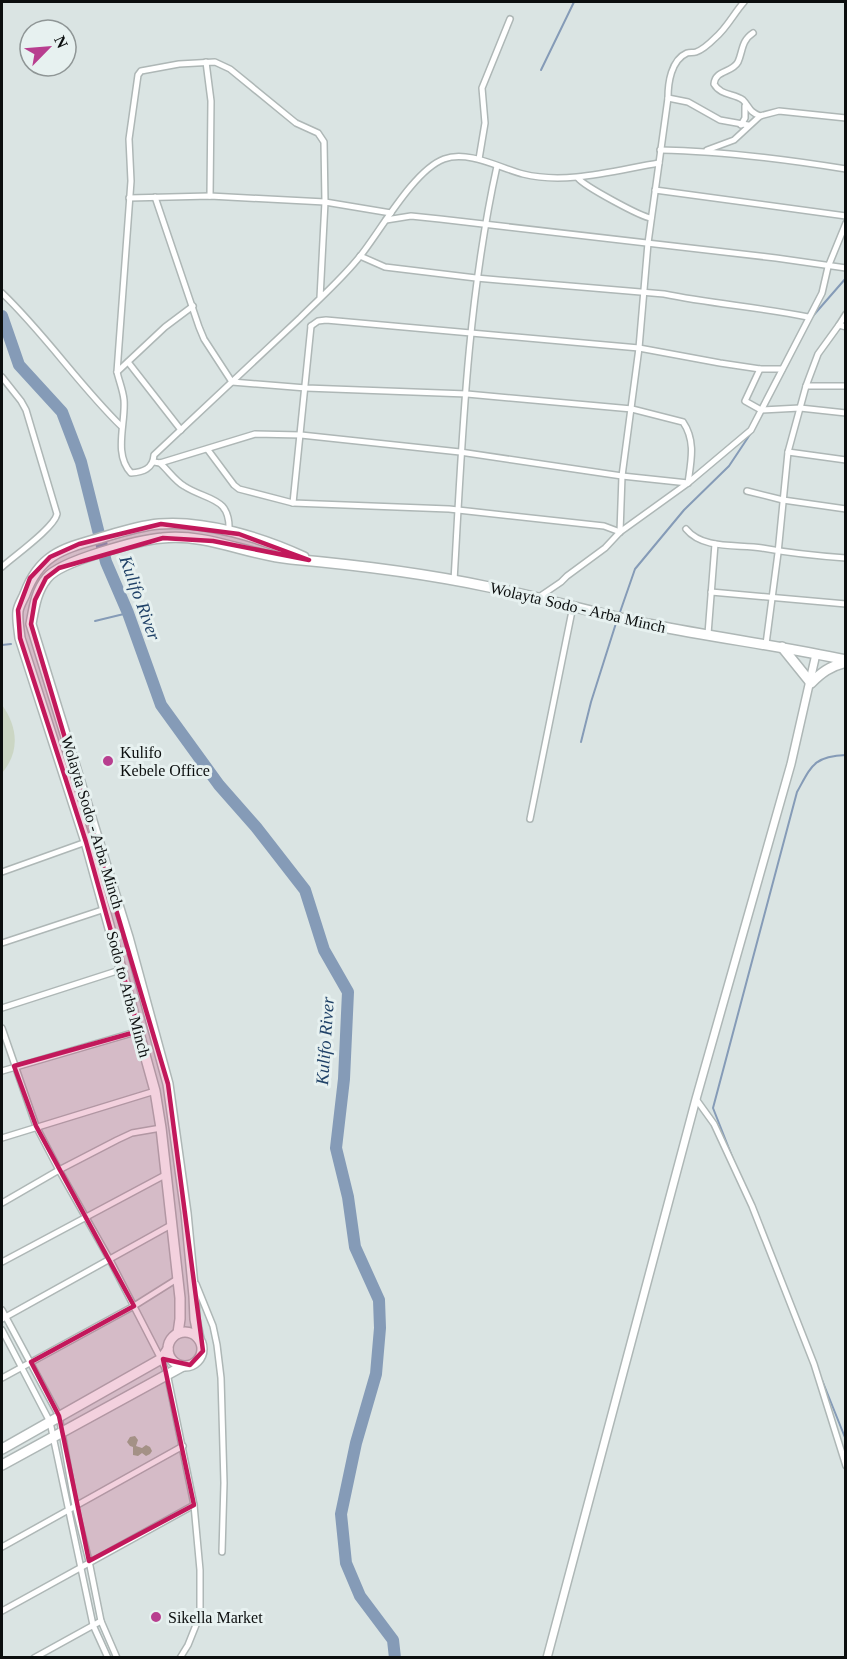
<svg xmlns="http://www.w3.org/2000/svg" width="847" height="1659" font-family="Georgia,serif">
<style>
.green{fill:#cbd6c4}
.forest{fill:#9daf91}
.lines{fill:none;stroke-linecap:round;stroke-linejoin:round}
.stream{stroke:#859bb7;stroke-width:2}
.river{stroke:#859bb7;stroke-width:12}
.street-casing{stroke:#aeb7b6;stroke-width:8}
.secondary-casing{stroke:#aeb7b6;stroke-width:10}
.highway-casing{stroke:#aeb7b6;stroke-width:12}
.street{stroke:#fff;stroke-width:5}
.secondary{stroke:#fff;stroke-width:7}
.highway{stroke:#fff;stroke-width:9}
.marked{fill:#c2185b;fill-opacity:0.2;stroke:#c2185b;stroke-width:4.5;stroke-linejoin:round}
.poi-dot{fill:#b83e8f;stroke:#e7f1f0;stroke-width:2}
.labels{text-anchor:middle;stroke-width:6;stroke-linejoin:round;paint-order:stroke}
.street-label{font-size:16px;fill:#0b0e0e;stroke:#e7f1f0}
.poi-label{font-size:16px;fill:#0b0e0e;stroke:#e7f1f0;text-anchor:start}
.water-label{font-size:18px;font-style:italic;fill:#1f4167;stroke:#e7f1f0}
</style>
<rect width="100%" height="100%" fill="#dae4e3"/>
<!-- green -->
<path class="green" d="M2,705C18,727 20,752 2,773Z"/>
<!-- forest -->
<polygon class="forest" points="135,1436 138,1440 136,1446 142,1448 146,1445 150,1447 152,1451 150,1454 146,1456 142,1453 138,1456 133,1455 133,1447 130,1446 127,1442 130,1437"/>
<g class="lines">
<!-- stream -->
<g class="stream">
<polyline points="541,70 574,2"/>
<polyline points="812,317 846,278"/>
<polyline points="760,418 768,402"/>
<polyline points="619,615 635,569 684,510 729,466 751,433"/>
<polyline points="95,621 128,613"/>
<polyline points="2,645 11,644"/>
<polyline points="581,742 591,702 617,620"/>
<path d="M737,1169L713,1108L797,792C811,767 813,756 846,755"/>
<polyline points="822,1380 846,1440"/>
</g>
<!-- river -->
<polyline class="river" points="2,316 19,365 62,412 81,462 106,562 128,613 161,705 219,785 256,827 305,890 324,950 348,992 344,1079 336,1148 348,1197 355,1247 379,1300 380,1328 376,1374 356,1443 341,1514 346,1563 360,1596 393,1640 395,1658"/>
<defs>
<g id="street">
<path d="M753,33C741,41 743,51 738,62C732,73 715,70 714,84C721,96 734,93 743,100C750,107 748,111 760,116"/>
<polyline points="206,62 211,101 210,196"/>
<polyline points="668,98 688,102 720,120 748,125"/>
<polyline points="741,125 745,118 745,106"/>
<path d="M660,150C723,151 784,159 846,169"/>
<polyline points="707,150 734,140 760,116 779,111 846,118"/>
<polyline points="479,159 485,123 482,88 510,19"/>
<path d="M578,178C584,186 641,217 651,218"/>
<polyline points="655,190 846,216"/>
<path d="M155,197L199,327L204,339L232,382L306,388L467,394L632,409L683,422C696,441 691,461 688,483"/>
<polyline points="129,198 210,196 325,202 391,213"/>
<polyline points="386,220 411,216 440,219 776,258 846,268"/>
<path d="M360,256L385,267L476,278L664,294C712,304 760,307 808,317"/>
<path d="M2,293C45,334 79,385 121,426"/>
<path d="M320,298L325,202L324,142L318,133L296,123L230,69L215,62L179,64L141,71L138,75L129,139L131,181L117,372C119,381 123,390 124,400C126,423 113,454 131,473C143,472 153,469 154,455L300,318C320,298 343,278 361,255C381,230 414,170 444,159C468,150 500,168 523,174C567,185 616,170 659,163"/>
<polyline points="839,325 846,314"/>
<polyline points="311,326 318,321 326,320 639,348 720,363 760,369 782,369"/>
<polyline points="846,327 839,325 818,354 806,386 846,386"/>
<polyline points="128,362 181,430"/>
<polyline points="760,369 745,401 761,410 800,408 846,413"/>
<polyline points="117,372 165,327 193,306"/>
<path d="M2,377L21,401L26,410L57,514C54,528 14,556 2,567"/>
<polyline points="208,450 234,485 239,489 293,503 449,509 604,526 620,532"/>
<polyline points="788,452 846,460"/>
<polyline points="154,462 160,463 255,434 301,435 460,452 622,476 688,483"/>
<path d="M160,463C168,470 175,481 184,486C207,501 231,496 229,532"/>
<polyline points="747,491 783,500 846,509"/>
<polyline points="293,503 311,326"/>
<path d="M686,529C703,550 738,544 762,548C789,553 817,556 846,558"/>
<path d="M620,532L622,476L639,348L648,243L668,98C668,83 671,60 687,53C690,52 693,53 696,52C702,50 711,42 715,38C727,28 734,13 744,2"/>
<path d="M454,581C462,442 467,302 497,166"/>
<polyline points="711,592 846,604"/>
<polyline points="539,597 561,582 567,576 605,548 620,532 688,483 751,430 822,293 828,267 846,223"/>
<polyline points="708,634 715,544"/>
<polyline points="766,644 778,553 788,452 806,386"/>
<polyline points="530,819 573,606"/>
<polyline points="2,872 86,842 99,839"/>
<polyline points="2,943 105,909"/>
<polyline points="2,1008 123,969"/>
<polyline points="2,1028 36,1126 59,1170 110,1260 161,1359 167,1373 194,1505 200,1570 200,1615 188,1645 180,1658"/>
<polyline points="2,1071 139,1031"/>
<polyline points="696,1099 714,1124 752,1206 814,1364 846,1466"/>
<polyline points="2,1138 155,1091"/>
<polyline points="2,1203 59,1170 117,1140 132,1133 161,1128"/>
<polyline points="2,1262 165,1175"/>
<polyline points="196,1284 213,1326 217,1345 221,1378 224,1483 222,1552"/>
<polyline points="2,1310 59,1416 75,1506 89,1561 101,1621 117,1658"/>
<polyline points="2,1319 171,1225"/>
<polyline points="2,1330 50,1422 93,1625 108,1658"/>
<polyline points="2,1378 134,1306 177,1279"/>
<polyline points="2,1547 183,1446"/>
<polyline points="2,1611 194,1505"/>
<polyline points="34,1658 101,1621"/>
</g>
<polyline id="secondary" points="547,1658 696,1099 791,764 816,654"/>
<g id="highway">
<path d="M782,647L811,683C821,673 830,666 846,662"/>
<circle cx="185" cy="1349" r="17"/>
<path d="M178,1333L180,1319V1298L161,1128L155,1091L86,842L20,638C19,629 17,619 18,611C19,605 23,599 25,594C39,556 61,549 97,539C117,533 137,526 159,524C205,520 263,538 304,557"/>
<path d="M199,1339L195,1319L194,1296L186,1213L168,1084L128,937L31,624C34,608 36,591 47,578C60,561 139,540 162,538C207,533 247,555 291,559C357,565 424,573 489,587C544,598 598,614 653,625C717,638 782,646 846,660"/>
<polyline points="2,1449 161,1359 168,1349"/>
<polyline points="2,1465 183,1366"/>
</g>
</defs>
<!-- street casing -->
<use href="#street" class="street-casing"/>
<!-- secondary casing -->
<use href="#secondary" class="secondary-casing"/>
<!-- highway casing -->
<use href="#highway" class="highway-casing"/>
<!-- street -->
<use href="#street" class="street"/>
<!-- secondary -->
<use href="#secondary" class="secondary"/>
<!-- highway -->
<use href="#highway" class="highway"/>
</g>
<!-- marked area -->
<path class="marked" d="M161,524L239,534L309,560L213,541L163,538L59,568L46,578L35,600L31,624L168,1084L203,1351L190,1365L163,1359L194,1505L89,1561L59,1416L31,1362L134,1306L36,1126L14,1066L139,1031L86,842L20,638L18,610L30,578L50,557L79,544Z"/>
<!-- markers -->
<g class="poi-dot">
<circle cx="108" cy="761" r="6"/>
<circle cx="156" cy="1617" r="6"/>
</g>
<g class="labels">
<!-- street labels -->
<g class="street-label">
<text transform="translate(578 607) rotate(13)" y="6">Wolayta Sodo - Arba Minch</text>
<text transform="translate(93 822) rotate(73)" y="6">Wolayta Sodo - Arba Minch</text>
<text transform="translate(129 994) rotate(75)" y="6">Sodo to Arba Minch</text>
</g>
<!-- poi labels -->
<g class="poi-label">
<text x="120" y="758">Kulifo<tspan x="120" dy="18">Kebele Office</tspan></text>
<text x="168" y="1623">Sikella Market</text>
</g>
<!-- water labels -->
<g class="water-label">
<text transform="translate(140 598) rotate(70)" y="6">Kulifo River</text>
<text transform="translate(325 1041) rotate(-86)" y="6">Kulifo River</text>
</g>
</g>
<!-- border -->
<rect width="847" height="1659" fill="none" stroke="#0b0e0e" stroke-width="6"/>
<!-- north arrow -->
<g transform="translate(48 48) rotate(65)"><circle r="28" fill="#e7f1f0" stroke="#8f9696" stroke-width="1.5"/>
<path d="M0-4.5L10 22L0 15L-10 22Z" fill="#b83e8f"/>
<text y="-9" font-size="16" font-weight="bold" text-anchor="middle" fill="#0b0e0e">N</text>
</g>
</svg>
